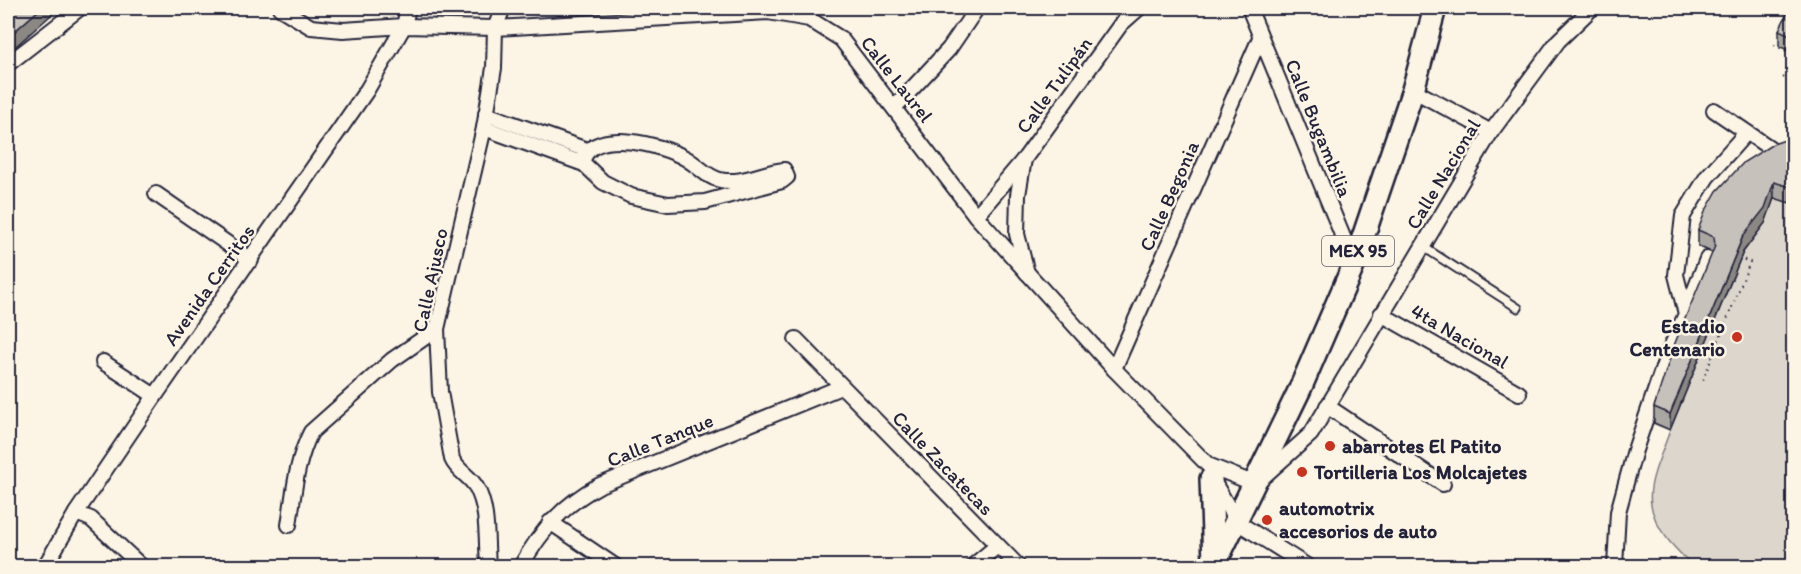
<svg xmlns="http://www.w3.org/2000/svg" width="1801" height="574" font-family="Itim,sans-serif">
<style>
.green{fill:#dcd6cc;stroke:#7f7c84;stroke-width:1.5}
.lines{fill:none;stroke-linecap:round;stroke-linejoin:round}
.lane-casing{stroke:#22223b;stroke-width:11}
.street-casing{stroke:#22223b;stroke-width:18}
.primary-casing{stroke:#22223b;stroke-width:26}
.path{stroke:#22223b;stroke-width:2;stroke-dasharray:1.5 4.5;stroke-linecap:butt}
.lane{stroke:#fcf5e5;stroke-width:7}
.street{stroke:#fcf5e5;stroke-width:14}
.primary{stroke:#fcf5e5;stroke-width:21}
.wall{fill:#aaa6a1;stroke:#22223b;stroke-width:1.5}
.shaded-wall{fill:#8b8783;stroke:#22223b;stroke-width:1.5}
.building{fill:#c6c1bb;stroke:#22223b;stroke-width:1.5}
.poi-dot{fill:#c8321e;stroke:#fcf5e5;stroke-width:2}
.labels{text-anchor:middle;stroke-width:5;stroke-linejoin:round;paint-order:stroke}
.shield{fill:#fcf5e5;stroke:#63616e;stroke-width:1.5}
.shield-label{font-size:18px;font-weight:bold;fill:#22223b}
.street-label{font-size:20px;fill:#22223b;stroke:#fcf5e5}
.poi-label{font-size:20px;font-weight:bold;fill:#22223b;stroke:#fcf5e5;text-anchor:start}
</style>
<rect width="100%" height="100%" fill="#fcf5e5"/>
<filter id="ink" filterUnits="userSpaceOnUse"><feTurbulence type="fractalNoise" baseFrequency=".0167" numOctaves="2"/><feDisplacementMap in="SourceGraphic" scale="12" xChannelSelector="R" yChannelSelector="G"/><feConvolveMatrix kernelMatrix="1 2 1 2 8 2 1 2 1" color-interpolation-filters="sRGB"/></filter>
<g filter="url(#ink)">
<!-- green -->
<path class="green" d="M1793,153V566C1777,566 1707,570 1696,566C1687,562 1676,549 1669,541C1635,500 1655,475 1670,430L1648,421L1713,253L1698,246L1705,227Z"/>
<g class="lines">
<defs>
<polyline id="lane" points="1422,246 1518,308"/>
<g id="street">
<polyline points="280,8 311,27 343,30 404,26 495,28 768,12 809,19 841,39 976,216 1114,369 1208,465 1255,484 1311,434 1491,132 1558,41 1592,8"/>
<polyline points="1249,8 1354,264"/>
<polyline points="8,64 80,8"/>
<polyline points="1413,90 1491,132"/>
<polyline points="895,107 949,49 977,8"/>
<polyline points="1714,110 1770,148"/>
<polyline points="486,114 587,150"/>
<path d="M484,128L584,164L603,182L631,196L668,204L705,202L782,181L787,177L784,170C763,172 741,185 720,180C706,177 698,165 685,158C662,145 596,127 583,159L584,164"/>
<polyline points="1024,159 1018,195 1017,234 1027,273"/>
<polyline points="156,194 251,260"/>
<polyline points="976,216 1025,158 1121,24 1139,8"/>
<polyline points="1686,312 1707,259"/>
<polyline points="1381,314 1519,393"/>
<polyline points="796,339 1018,566"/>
<polyline points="103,362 155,396"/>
<polyline points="1114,369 1260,38"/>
<polyline points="1327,406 1443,484"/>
<polyline points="1213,481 1237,522 1307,566"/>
<polyline points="76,513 91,519 141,566"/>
<polyline points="550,522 615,566"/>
<path d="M289,525C294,493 296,461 311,432L392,360L437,329"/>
<polyline points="45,566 76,513 155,396 367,90 404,26 408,8"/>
<path d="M488,566C486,543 489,508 476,487C470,476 457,471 452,459L440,392L437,329L484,128L494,68L495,28L503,8"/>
<path d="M521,566C542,529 563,505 600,485L841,387"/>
<polyline points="973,566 997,546"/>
<polyline points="1615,566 1618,512 1635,450 1667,356 1686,314 1676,275 1683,216 1707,177 1746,133"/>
</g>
<g id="primary">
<polyline points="1211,479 1214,562"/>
<polyline points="1214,566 1300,389 1354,264 1413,90 1435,8"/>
</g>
</defs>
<!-- lane casing -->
<use href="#lane" class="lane-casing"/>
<!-- street casing -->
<use href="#street" class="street-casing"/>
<!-- primary casing -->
<use href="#primary" class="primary-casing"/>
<!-- path -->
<g class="path">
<polyline points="1774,45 1794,55"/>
<polyline points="1783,77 1794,84"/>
<polyline points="1703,380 1750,262 1739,258"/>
</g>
<!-- lane -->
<use href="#lane" class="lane"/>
<!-- street -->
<use href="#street" class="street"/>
<!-- primary -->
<use href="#primary" class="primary"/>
</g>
<!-- wall -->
<g class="wall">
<polygon points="1794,8 1794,53 1779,46 1779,30"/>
<polygon points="1794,137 1790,203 1774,198 1765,223 1743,252 1670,430 1654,423 1654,407 1713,253 1698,246 1698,230"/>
</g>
<!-- shaded-wall -->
<g class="shaded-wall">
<polygon points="41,8 59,8 8,53 8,37"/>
<polygon points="1774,182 1774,198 1765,223 1743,252 1670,430 1670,414 1743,236"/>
<polygon points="1794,186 1794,202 1790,203 1790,187"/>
</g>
<!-- building -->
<g class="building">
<polygon points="8,8 41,8 8,37"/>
<polygon points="1790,8 1794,8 1794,37 1779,30"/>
<polygon points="1794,137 1794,186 1790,187 1774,182 1765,208 1743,236 1670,414 1654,407 1675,343 1715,246 1714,237 1698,230 1705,212 1717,191 1744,162 1773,144"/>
</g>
</g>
<!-- markers -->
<g class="poi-dot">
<circle cx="1737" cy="337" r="6"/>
<circle cx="1330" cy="446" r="6"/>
<circle cx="1302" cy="472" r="6"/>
<circle cx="1267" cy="520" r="6"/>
</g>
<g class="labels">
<!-- shield labels -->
<rect class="shield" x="1322" y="236" width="72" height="30" rx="4.5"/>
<g class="shield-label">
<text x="1358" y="257">MEX 95</text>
</g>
<!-- street labels -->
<g class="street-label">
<text transform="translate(897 79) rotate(52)" y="7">Calle Laurel</text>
<text transform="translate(1054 85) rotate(-54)" y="7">Calle Tulipán</text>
<text transform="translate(1319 128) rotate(68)" y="7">Calle Bugambilia</text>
<text transform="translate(1443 174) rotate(-59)" y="7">Calle Nacional</text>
<text transform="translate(1169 196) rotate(-66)" y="7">Calle Begonia</text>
<text transform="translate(430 280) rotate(-78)" y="7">Calle Ajusco</text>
<text transform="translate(209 285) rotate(-55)" y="7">Avenida Cerritos</text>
<text transform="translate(1460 336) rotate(30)" y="7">4ta Nacional</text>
<text transform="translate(660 440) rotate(-22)" y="7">Calle Tanque</text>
<text transform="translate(943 463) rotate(46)" y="7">Calle Zacatecas</text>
</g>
<!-- poi labels -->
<g class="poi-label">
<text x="1725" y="333" text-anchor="end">Estadio<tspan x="1725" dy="23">Centenario</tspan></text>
<text x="1342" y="453">abarrotes El Patito</text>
<text x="1314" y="479">Tortilleria Los Molcajetes</text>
<text x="1279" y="515">automotrix<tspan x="1279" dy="23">accesorios de auto</tspan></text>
</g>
</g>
<!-- margin -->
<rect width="1801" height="574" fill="none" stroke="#fcf5e5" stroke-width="30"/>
<rect x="15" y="15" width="1771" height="544" fill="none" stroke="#22223b" stroke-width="2" filter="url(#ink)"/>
</svg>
